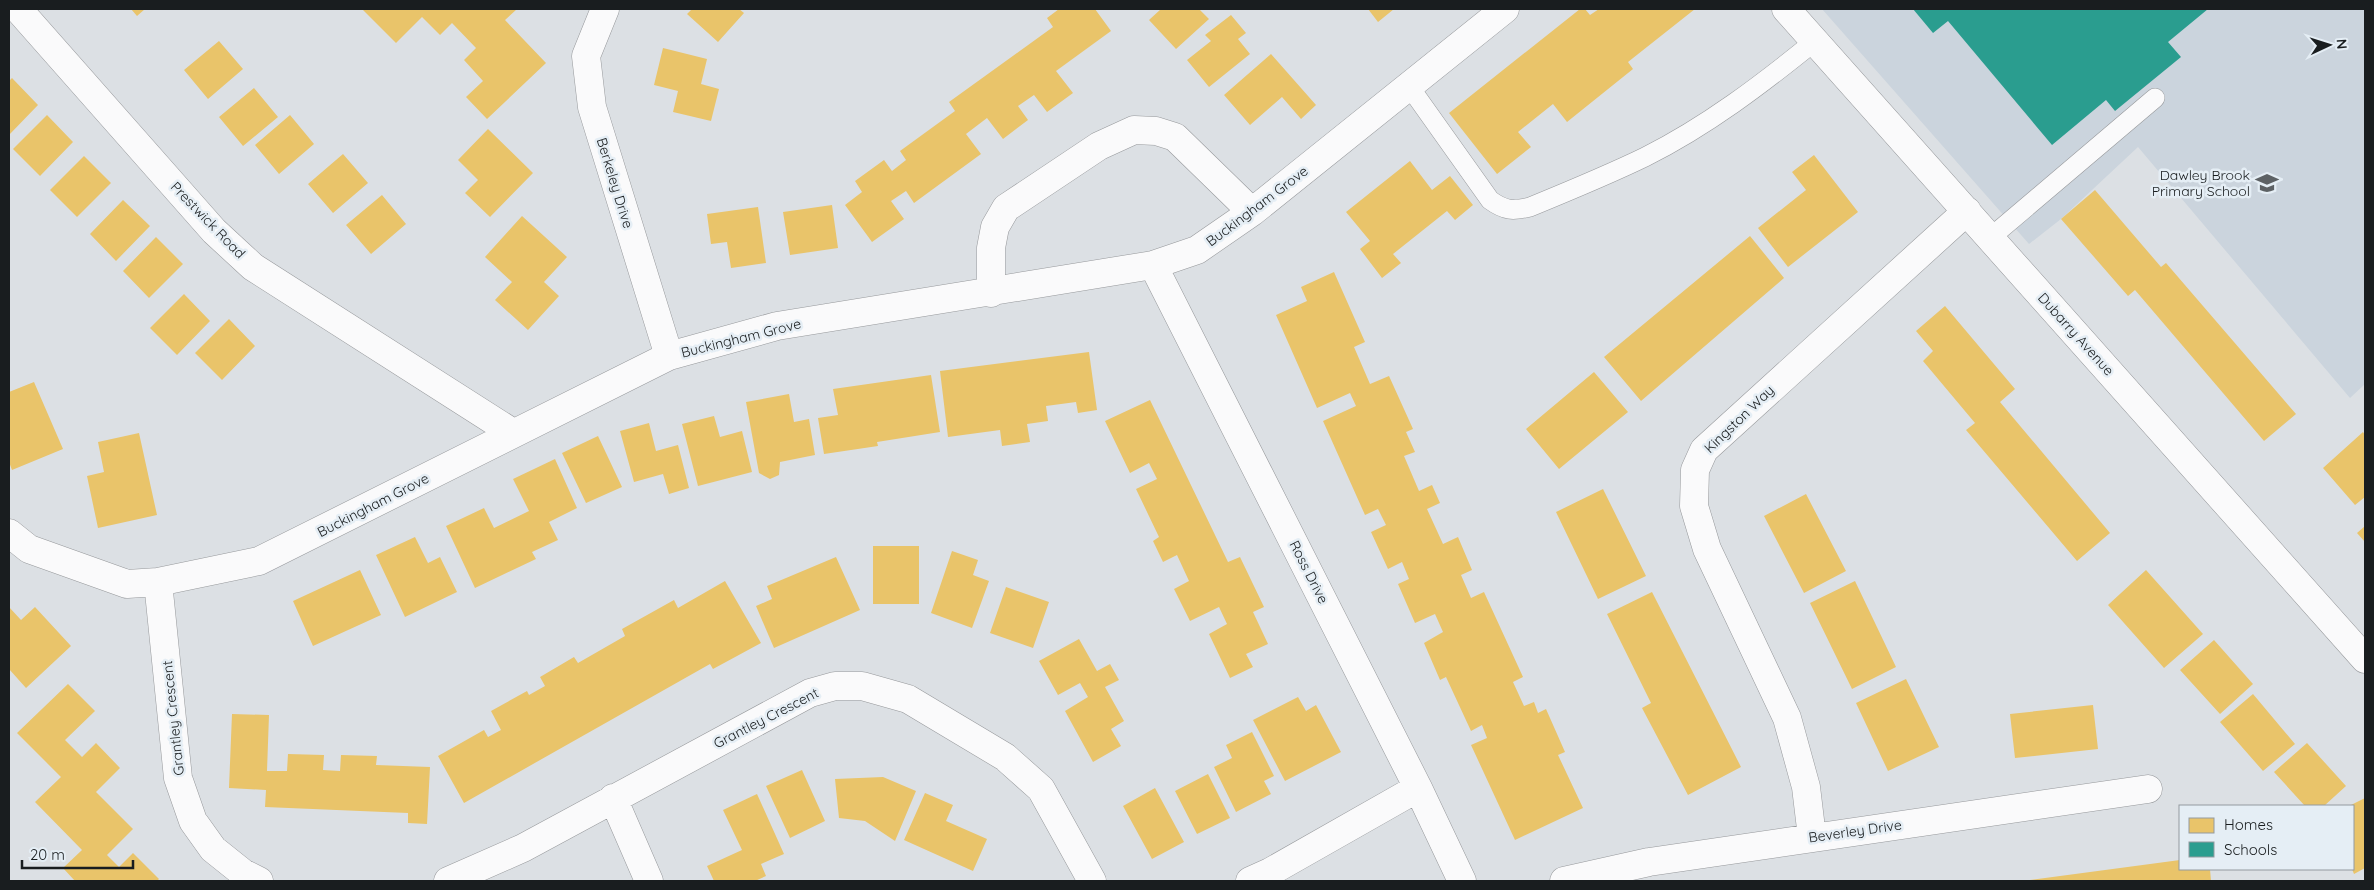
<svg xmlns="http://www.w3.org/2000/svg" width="2374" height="890" font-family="Quicksand,sans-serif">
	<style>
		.built { fill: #cbd4dd }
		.homes { fill: #e9c46a }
		.schools { fill: #2a9d8f }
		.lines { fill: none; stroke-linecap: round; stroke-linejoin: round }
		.lane-casing { stroke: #96989b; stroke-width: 20 }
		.street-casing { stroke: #96989b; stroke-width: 29 }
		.lane { stroke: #fafafb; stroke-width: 19 }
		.street { stroke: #fafafb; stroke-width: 28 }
		.labels { text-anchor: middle; stroke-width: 5; stroke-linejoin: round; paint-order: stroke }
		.poi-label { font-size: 14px; fill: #191d1f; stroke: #e5eef5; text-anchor: end }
		.street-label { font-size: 14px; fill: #191d1f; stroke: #e5eef5 }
	</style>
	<rect width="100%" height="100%" fill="#dce0e4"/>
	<!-- built -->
	<path class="built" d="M 1822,9 L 2365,9 L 2365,384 L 2350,398 L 2138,147 L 2061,219 L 2029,244 Z"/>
	<!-- homes -->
	<path class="homes" d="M 131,9 L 145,9 L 137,16 Z
		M 362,9 L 517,9 L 505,20 L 546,63 L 487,119 L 466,97 L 483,81 L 464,60 L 476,48 L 452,23 L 440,35 L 422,17 L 396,43 Z
		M 692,9 L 739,9 L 744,13 L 718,42 L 687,14 Z
		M 1059,9 L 1095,9 L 1111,31 L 1056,71 L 1073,93 L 1047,112 L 1034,95 L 1018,106 L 1028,120 L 1003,139 L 987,118 L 966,134 L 981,154 L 914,203 L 906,191 L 891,201 L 904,219 L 872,242 L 845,205 L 862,192 L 855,181 L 884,160 L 892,171 L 906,160 L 900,151 L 955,111 L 949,102 L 1053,27 L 1047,18 Z
		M 1161,9 L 1199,9 L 1209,19 L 1176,49 L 1149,20 Z
		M 1368,9 L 1394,9 L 1378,22 Z
		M 1580,9 L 1585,9 L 1590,15 L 1599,9 L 1695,9 L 1628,62 L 1633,69 L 1567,122 L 1553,104 L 1518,132 L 1531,147 L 1497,174 L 1449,113 Z
		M 1231,15 L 1246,33 L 1238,39 L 1250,54 L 1209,87 L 1187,60 L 1211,41 L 1205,35 Z
		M 219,41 L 243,69 L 208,99 L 184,70 Z
		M 663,48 L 707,59 L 701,84 L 719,89 L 711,121 L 673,112 L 678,91 L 654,85 Z
		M 1271,54 L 1316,105 L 1301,119 L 1282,97 L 1250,125 L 1224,95 Z
		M 12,78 L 38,105 L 9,135 L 9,81 Z
		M 254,88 L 278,117 L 243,146 L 219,117 Z
		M 47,115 L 73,142 L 40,176 L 13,149 Z
		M 290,115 L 314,144 L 279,174 L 255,145 Z
		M 488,129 L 533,173 L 490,217 L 465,193 L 478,180 L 458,160 Z
		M 343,154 L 368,183 L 333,213 L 308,184 Z
		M 1814,155 L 1858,212 L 1788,267 L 1758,228 L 1806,190 L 1792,172 Z
		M 84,156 L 111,183 L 77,217 L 50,190 Z
		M 1410,161 L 1432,190 L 1450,176 L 1473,205 L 1455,220 L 1447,211 L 1393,254 L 1401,263 L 1382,278 L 1360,249 L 1370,241 L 1346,212 Z
		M 2095,190 L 2161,267 L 2166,263 L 2296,414 L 2264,441 L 2135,290 L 2128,296 L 2061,219 Z
		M 382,195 L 406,224 L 371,254 L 346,225 Z
		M 123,200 L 150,226 L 116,261 L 90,234 Z
		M 832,205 L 838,248 L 790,255 L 783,212 Z
		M 758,207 L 766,263 L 731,268 L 727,242 L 711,244 L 707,214 Z
		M 522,216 L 567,257 L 544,282 L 559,296 L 528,330 L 495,300 L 512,282 L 485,257 Z
		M 1750,236 L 1784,278 L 1641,401 L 1604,357 Z
		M 156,237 L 183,264 L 149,298 L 123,271 Z
		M 1334,272 L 1365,342 L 1354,347 L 1370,384 L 1389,376 L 1413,429 L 1406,432 L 1415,452 L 1404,456 L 1419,491 L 1432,485 L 1440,503 L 1427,509 L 1443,544 L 1458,537 L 1472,570 L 1461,575 L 1471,598 L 1484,592 L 1523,677 L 1513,682 L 1524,706 L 1534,702 L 1538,713 L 1546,709 L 1565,752 L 1558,755 L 1583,808 L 1515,840 L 1471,745 L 1487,738 L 1482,725 L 1471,731 L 1446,677 L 1440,680 L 1424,643 L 1443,632 L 1435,614 L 1415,623 L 1398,584 L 1409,579 L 1402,562 L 1388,569 L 1371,532 L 1386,525 L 1378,509 L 1365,515 L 1323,421 L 1356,406 L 1350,393 L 1317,408 L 1276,315 L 1307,301 L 1301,287 Z
		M 184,294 L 210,321 L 177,355 L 150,328 Z
		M 1945,306 L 2015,389 L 2000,402 L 2110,533 L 2077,561 L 1966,430 L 1975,423 L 1923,361 L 1933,351 L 1916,331 Z
		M 229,319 L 255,346 L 222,380 L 195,353 Z
		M 1089,352 L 1097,410 L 1078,413 L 1076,402 L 1046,406 L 1048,421 L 1027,424 L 1030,442 L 1002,446 L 1000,430 L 948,437 L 940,371 Z
		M 1594,372 L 1628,412 L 1559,469 L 1526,429 Z
		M 931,375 L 940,432 L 877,442 L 878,446 L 824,454 L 818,418 L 838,415 L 833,389 Z
		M 34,382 L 63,449 L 12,470 L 9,462 L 9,392 Z
		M 789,394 L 794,422 L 809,419 L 815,455 L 780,462 L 779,475 L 770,479 L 759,473 L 746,402 Z
		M 1150,400 L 1228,562 L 1240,557 L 1264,607 L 1253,612 L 1268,644 L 1246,654 L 1253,667 L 1230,678 L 1209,634 L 1227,624 L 1219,607 L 1190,621 L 1174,589 L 1189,581 L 1177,555 L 1163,562 L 1153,541 L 1159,537 L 1136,489 L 1157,479 L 1149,463 L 1130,473 L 1105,421 Z
		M 714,416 L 720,437 L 742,431 L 752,472 L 698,486 L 682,424 Z
		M 649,423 L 656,451 L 678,445 L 689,488 L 669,494 L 663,474 L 634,482 L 620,431 Z
		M 2363,432 L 2365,435 L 2365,497 L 2355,505 L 2323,468 Z
		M 139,433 L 157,515 L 98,528 L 87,476 L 104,472 L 98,442 Z
		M 598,436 L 622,487 L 586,503 L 562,453 Z
		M 555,459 L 577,508 L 549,522 L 558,540 L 532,552 L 536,559 L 475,588 L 446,526 L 484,508 L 494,528 L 529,511 L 513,479 Z
		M 1603,489 L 1646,576 L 1598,599 L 1556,512 Z
		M 1806,494 L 1846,571 L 1804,593 L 1764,516 Z
		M 2365,526 L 2365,542 L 2357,533 Z
		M 415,537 L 428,563 L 440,557 L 457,592 L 405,617 L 376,555 Z
		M 873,546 L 919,546 L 919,604 L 873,604 Z
		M 952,551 L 978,560 L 973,575 L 989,581 L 972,628 L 931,613 Z
		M 836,557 L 860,610 L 774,648 L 756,606 L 772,599 L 767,586 Z
		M 360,570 L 381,615 L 313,646 L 293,601 Z
		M 2146,570 L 2203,634 L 2164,668 L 2108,605 Z
		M 725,581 L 761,643 L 713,669 L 710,664 L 464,803 L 438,756 L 484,730 L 488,737 L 501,730 L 491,711 L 527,691 L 529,695 L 545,686 L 540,677 L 574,657 L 578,663 L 625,636 L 622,629 L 674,600 L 678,608 Z
		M 1855,581 L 1896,667 L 1852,689 L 1810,603 Z
		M 1006,587 L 1049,602 L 1033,648 L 990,633 Z
		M 1652,592 L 1741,767 L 1688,795 L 1642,708 L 1651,703 L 1607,614 Z
		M 9,607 L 21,620 L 35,607 L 71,646 L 26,688 L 9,669 Z
		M 1079,639 L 1097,671 L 1110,664 L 1119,680 L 1105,687 L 1124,721 L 1111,729 L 1121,746 L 1093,762 L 1065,711 L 1088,697 L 1080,683 L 1058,695 L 1039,661 Z
		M 2214,640 L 2253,684 L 2220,714 L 2180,670 Z
		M 1906,679 L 1939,747 L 1888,771 L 1856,703 Z
		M 68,684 L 95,711 L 65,740 L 82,757 L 96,743 L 120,768 L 96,792 L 133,829 L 107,855 L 119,867 L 133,853 L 159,879 L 157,881 L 75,881 L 63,868 L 82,850 L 35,802 L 61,777 L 17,733 Z
		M 2253,694 L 2295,744 L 2263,771 L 2220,722 Z
		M 1298,697 L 1306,711 L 1316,705 L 1341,752 L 1285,781 L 1253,720 Z
		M 2093,705 L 2098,749 L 2015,758 L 2010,714 Z
		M 232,714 L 269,715 L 267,771 L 287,771 L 288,754 L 324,755 L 323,770 L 340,771 L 341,755 L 377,756 L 376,765 L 430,767 L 427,824 L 408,823 L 408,813 L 265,807 L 266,790 L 229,788 Z
		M 1252,732 L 1274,776 L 1264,781 L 1271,794 L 1236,812 L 1214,767 L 1232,758 L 1226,745 Z
		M 2307,743 L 2346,786 L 2324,806 L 2305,806 L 2274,772 Z
		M 802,770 L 825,821 L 790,838 L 766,786 Z
		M 1208,774 L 1230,818 L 1197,834 L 1175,791 Z
		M 883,777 L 916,791 L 895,841 L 865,821 L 839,818 L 835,779 Z
		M 1155,788 L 1184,842 L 1152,859 L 1123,806 Z
		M 925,793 L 953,805 L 946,821 L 987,839 L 973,871 L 904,840 Z
		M 757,794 L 784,854 L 761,864 L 766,876 L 755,881 L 714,881 L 707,866 L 742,850 L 723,810 Z
		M 2365,798 L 2365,868 L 2354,874 L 2352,869 L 2353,806 L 2349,806 Z
		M 2180,860 L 2180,869 L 2210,869 L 2211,881 L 2022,881 Z"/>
	<!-- schools -->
	<path class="schools" d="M 1913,9 L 2208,9 L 2168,42 L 2181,57 L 2115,111 L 2106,100 L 2052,145 L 1948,21 L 1933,33 Z"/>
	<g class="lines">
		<defs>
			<path id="lane" d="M 1409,86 L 1490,200 C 1505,211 1513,211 1530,207 C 1569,191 1608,175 1645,157 C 1707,126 1762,84 1815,41
				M 1990,238 L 2155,98"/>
			<path id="street" d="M 18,9 L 214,231 L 253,267 L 513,433
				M 605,9 L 586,56 L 592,107 L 669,356
				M 1786,9 L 2365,659
				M 1153,265 L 1418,788 L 1462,881
				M 991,293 L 991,248 L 995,227 L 1006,208 L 1099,146 L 1134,130 L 1156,131 L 1175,137 L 1252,212
				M 9,533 L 29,549 L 127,584 L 158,582 L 259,561 L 669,356 L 777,326 L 1153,265 L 1197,250 L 1252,212 L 1505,9
				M 158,582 L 178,778 L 193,821 L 213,849 L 243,873 L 259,881
				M 613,798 L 649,881
				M 1812,837 L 1806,787 L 1787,718 L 1707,549 L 1694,506 L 1695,470 L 1704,450 L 1967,211
				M 448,881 L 523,848 L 810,693 L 835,686 L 862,686 L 908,699 L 1005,757 L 1041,789 L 1092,881
				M 1250,881 L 1270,872 L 1418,788
				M 1564,881 L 1649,862 L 2148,789"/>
		</defs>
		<!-- lane casing -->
		<use href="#lane" class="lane-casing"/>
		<!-- street casing -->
		<use href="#street" class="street-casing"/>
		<!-- lane -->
		<use href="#lane" class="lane"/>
		<!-- street -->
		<use href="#street" class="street"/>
	</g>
	<!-- icons -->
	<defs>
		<symbol id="school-bare" viewBox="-9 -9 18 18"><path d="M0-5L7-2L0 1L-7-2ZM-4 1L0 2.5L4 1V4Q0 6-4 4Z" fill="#5d6164" stroke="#e5eef5" stroke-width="2.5" paint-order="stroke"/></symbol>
	</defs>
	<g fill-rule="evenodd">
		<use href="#school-bare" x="2251" y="167" width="32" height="32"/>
	</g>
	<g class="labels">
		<!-- poi labels -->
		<g class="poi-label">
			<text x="2250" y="180">Dawley Brook<tspan x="2250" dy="16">Primary School</tspan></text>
		</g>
		<!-- street labels -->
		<g class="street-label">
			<text transform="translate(615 183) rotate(73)" y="5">Berkeley Drive</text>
			<text transform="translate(1257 206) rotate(-37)" y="5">Buckingham Grove</text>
			<text transform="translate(208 220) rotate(46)" y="5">Prestwick Road</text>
			<text transform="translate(2076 334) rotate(48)" y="5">Dubarry Avenue</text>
			<text transform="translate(741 338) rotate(-14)" y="5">Buckingham Grove</text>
			<text transform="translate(1739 419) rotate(-44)" y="5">Kingston Way</text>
			<text transform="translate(373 505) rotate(-27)" y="5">Buckingham Grove</text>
			<text transform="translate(1309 572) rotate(63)" y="5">Ross Drive</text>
			<text transform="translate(173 718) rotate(-96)" y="5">Grantley Crescent</text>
			<text transform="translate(766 718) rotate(-27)" y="5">Grantley Crescent</text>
			<text transform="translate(1855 831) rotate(-8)" y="5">Beverley Drive</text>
		</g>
	</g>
	<!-- border -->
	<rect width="2374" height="890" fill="none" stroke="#191d1f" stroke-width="20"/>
	<!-- legend -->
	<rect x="2179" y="805" width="175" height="65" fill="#e5eef5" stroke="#939a9f"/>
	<rect x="2189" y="818" width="25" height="15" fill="#e9c46a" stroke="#939a9f"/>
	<text x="2224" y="830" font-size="15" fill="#191d1f">Homes</text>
	<rect x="2189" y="842" width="25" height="15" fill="#2a9d8f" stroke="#939a9f"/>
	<text x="2224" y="855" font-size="15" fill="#191d1f">Schools</text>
	<!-- north arrow -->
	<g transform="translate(2329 45) rotate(86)" stroke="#e5eef5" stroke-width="4" paint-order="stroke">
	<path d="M0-4L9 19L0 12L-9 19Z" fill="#191d1f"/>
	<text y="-8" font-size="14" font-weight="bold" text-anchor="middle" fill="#191d1f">N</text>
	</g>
	<!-- scale -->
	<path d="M22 860v8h111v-8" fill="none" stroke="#191d1f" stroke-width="2.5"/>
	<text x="30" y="860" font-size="15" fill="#191d1f" stroke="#e5eef5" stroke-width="4" paint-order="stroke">20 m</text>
</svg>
